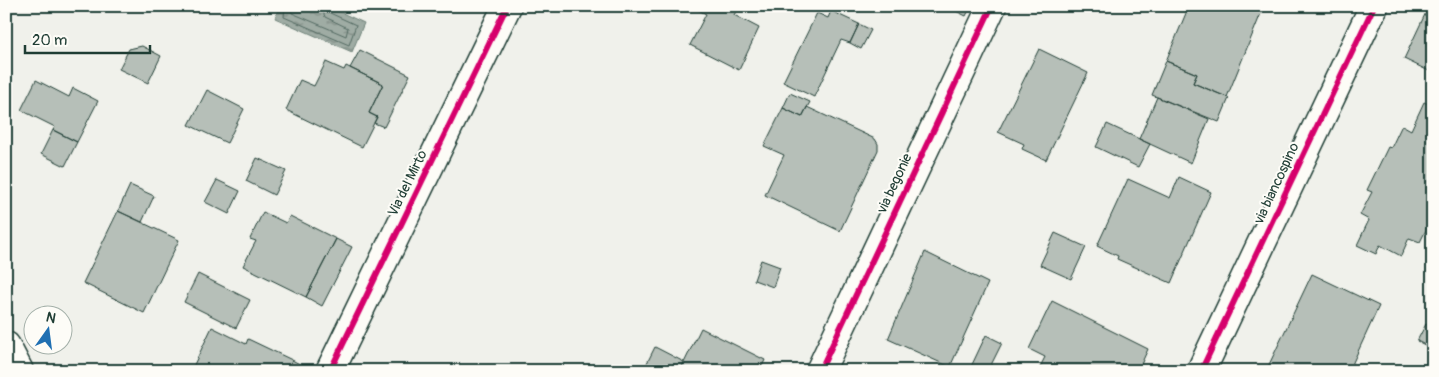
<svg xmlns="http://www.w3.org/2000/svg" width="1439" height="377" font-family="Pangolin,sans-serif">
	<style>
		.water { fill: url(#water-ripples); stroke: #6c8077 }
		.lines { fill: none; stroke-linecap: round; stroke-linejoin: round }
		.shore { stroke: #526961; stroke-width: 1 }
		.building { fill: #b6bfb8; stroke: #1f3d34 }
		.minor-casing { stroke: #1f3d34; stroke-width: 31 }
		.minor { stroke: #fdfcf7; stroke-width: 28 }
		.cycleway-casing { stroke: #fdfcf7; stroke-width: 9 }
		.cycleway { stroke: #d6006c; stroke-width: 6 }
		.labels { text-anchor: middle; stroke-width: 4; stroke-linejoin: round; paint-order: stroke }
		.street-label { font-size: 14px; fill: #1f3d34; stroke: #fdfcf7 }
	</style>
	<defs>
		<pattern id="water-ripples" width="26" height="14" patternUnits="userSpaceOnUse" patternTransform="scale(1.25)"><rect width="26" height="14" fill="#9faca4"/><path d="M2 4q2-2 4 0t4 0M15 11q2-2 4 0t4 0" fill="none" stroke="#818d86"/></pattern>
	</defs>
	<rect width="100%" height="100%" fill="#f0f1eb"/>
	<filter id="ink" filterUnits="userSpaceOnUse"><feTurbulence type="fractalNoise" baseFrequency=".02" numOctaves="2"/><feDisplacementMap in="SourceGraphic" scale="10" xChannelSelector="R" yChannelSelector="G"/><feConvolveMatrix kernelMatrix="1 2 1 2 8 2 1 2 1" color-interpolation-filters="sRGB"/></filter>
	<g filter="url(#ink)">
		<!-- water -->
		<path class="water" d="M 281,6 L 327,6 L 364,23 L 352,52 L 275,18 Z"/>
		<g class="lines">
			<!-- shore -->
			<path class="shore" d="M 285,6 L 284,17 L 349,45 L 356,25 L 330,13 L 327,6
				M 291,6 L 292,13 L 346,36 L 348,28 L 325,17 L 321,6"/>
		</g>
		<!-- building -->
		<path class="building" d="M 691,6 L 739,6 L 734,15 L 759,28 L 739,70 L 690,45 L 706,14 Z
			M 954,6 L 971,6 L 966,16 L 952,9 Z
			M 1189,6 L 1264,6 L 1227,97 L 1193,83 L 1197,74 L 1166,61 Z
			M 1428,8 L 1433,10 L 1433,73 L 1404,59 Z
			M 831,11 L 859,24 L 850,43 L 841,40 L 814,97 L 783,82 L 817,13 L 828,18 Z
			M 859,24 L 871,30 L 861,49 L 850,43 Z
			M 142,46 L 161,56 L 148,83 L 119,69 L 129,49 Z
			M 1039,49 L 1088,73 L 1046,160 L 1022,149 L 1024,144 L 998,132 Z
			M 360,50 L 410,75 L 384,127 L 374,123 L 377,117 L 369,113 L 383,84 L 350,68 Z
			M 1166,61 L 1197,74 L 1193,83 L 1229,98 L 1219,122 L 1152,95 Z
			M 326,62 L 344,70 L 346,66 L 383,84 L 369,113 L 377,117 L 362,147 L 286,110 L 300,80 L 314,86 Z
			M 36,80 L 69,97 L 73,88 L 98,101 L 77,142 L 53,130 L 55,127 L 21,110 Z
			M 207,90 L 244,109 L 227,143 L 189,125 Z
			M 790,93 L 810,102 L 802,117 L 783,108 Z
			M 1157,97 L 1209,119 L 1191,163 L 1139,139 Z
			M 1424,102 L 1433,106 L 1433,186 L 1430,191 L 1433,192 L 1433,216 L 1420,242 L 1409,238 L 1401,256 L 1380,245 L 1376,254 L 1357,245 L 1369,220 L 1360,215 L 1372,192 L 1367,190 L 1388,147 L 1391,148 L 1402,125 L 1411,130 Z
			M 807,107 L 875,139 L 878,144 L 878,150 L 840,231 L 765,195 L 784,155 L 764,146 L 783,108 L 802,117 Z
			M 1107,124 L 1150,144 L 1138,167 L 1096,147 Z
			M 53,130 L 77,142 L 65,166 L 41,154 Z
			M 257,158 L 286,171 L 274,195 L 246,181 Z
			M 1179,177 L 1211,192 L 1171,283 L 1117,259 L 1118,256 L 1097,246 L 1128,179 L 1170,198 Z
			M 217,180 L 240,191 L 229,214 L 205,202 Z
			M 130,185 L 154,196 L 142,222 L 118,211 Z
			M 118,211 L 179,240 L 144,313 L 83,283 Z
			M 263,212 L 286,223 L 290,216 L 336,239 L 306,297 L 243,266 L 256,241 L 250,239 Z
			M 1055,233 L 1086,247 L 1071,279 L 1040,265 Z
			M 336,239 L 352,247 L 322,306 L 306,297 Z
			M 925,252 L 988,283 L 950,367 L 888,339 Z
			M 761,260 L 780,267 L 773,287 L 754,280 Z
			M 198,274 L 250,300 L 236,328 L 184,302 Z
			M 1312,274 L 1379,306 L 1349,371 L 1266,371 Z
			M 1052,301 L 1148,349 L 1138,371 L 1038,371 L 1045,357 L 1029,349 Z
			M 1426,324 L 1433,327 L 1433,349 L 1417,341 Z
			M 212,327 L 246,344 L 248,339 L 292,360 L 287,371 L 196,371 L 192,369 Z
			M 701,328 L 765,360 L 760,371 L 680,371 Z
			M 986,335 L 1002,343 L 988,371 L 969,371 Z
			M 655,347 L 684,362 L 680,371 L 643,371 Z
			M 292,360 L 307,368 L 305,371 L 287,371 Z"/>
		<g class="lines">
			<defs>
				<path id="minor" d="M 6,346 L 19,371
					M 330,371 L 507,6
					M 820,371 L 992,6
					M 1201,371 L 1374,6"/>
			</defs>
			<!-- minor casing -->
			<use href="#minor" class="minor-casing"/>
			<!-- minor -->
			<use href="#minor" class="minor"/>
			<defs>
				<path id="cycleway" d="M 330,371 L 507,6
					M 820,371 L 992,6
					M 1201,371 L 1374,6"/>
			</defs>
			<!-- cycleway casing -->
			<use href="#cycleway" class="cycleway-casing"/>
			<!-- cycleway -->
			<use href="#cycleway" class="cycleway"/>
		</g>
	</g>
	<g class="labels">
		<!-- street labels -->
		<g class="street-label">
			<text transform="translate(407 183) rotate(-64)" y="5">Via del Mirto</text>
			<text transform="translate(894 183) rotate(-65)" y="5">via begonie</text>
			<text transform="translate(1276 183) rotate(-65)" y="5">via biancospino</text>
		</g>
	</g>
	<!-- margin -->
	<rect width="1439" height="377" fill="none" stroke="#fdfcf7" stroke-width="25"/>
	<rect x="12" y="12" width="1414" height="352" fill="none" stroke="#1f3d34" stroke-width="2" filter="url(#ink)"/>
	<!-- north arrow -->
	<g transform="translate(48 330) rotate(14)"><circle r="24" fill="#fdfcf7" stroke="#a4b0a9"/>
	<path d="M0-4L9 19L0 12L-9 19Z" fill="#1f6fb2"/>
	<text y="-8" font-size="14" font-weight="bold" text-anchor="middle" fill="#1f3d34">N</text>
	</g>
	<!-- scale -->
	<path d="M25 45v8h125v-8" fill="none" stroke="#1f3d34" stroke-width="2.5"/>
	<text x="32" y="45" font-size="15" fill="#1f3d34" stroke="#fdfcf7" stroke-width="4" paint-order="stroke">20 m</text>
</svg>
